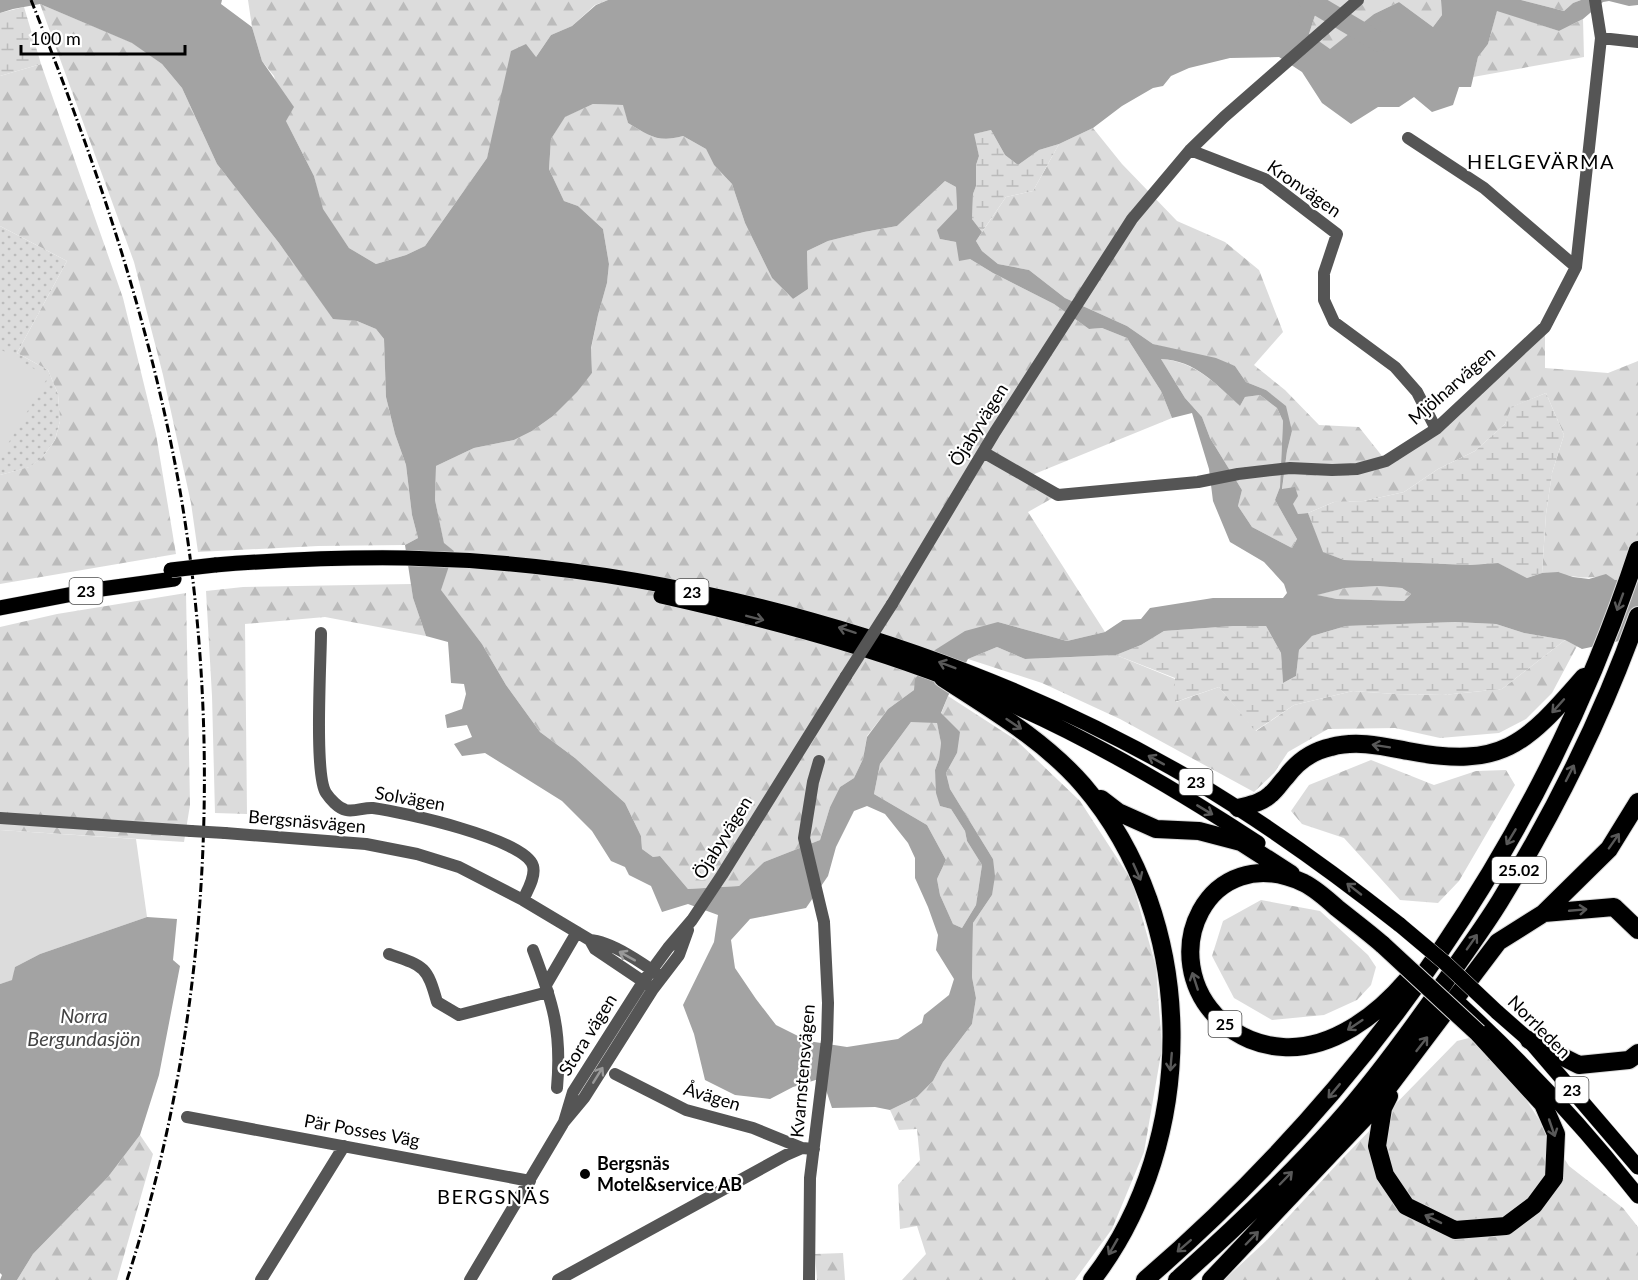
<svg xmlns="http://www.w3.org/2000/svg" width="1638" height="1280" font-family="Lato,sans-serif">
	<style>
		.grass { fill: url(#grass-dots) }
		.forest { fill: url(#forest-firs) }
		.wetland { fill: url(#wetland-marsh) }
		.park { fill: #dcdcdc }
		.water { fill: #a3a3a3; fill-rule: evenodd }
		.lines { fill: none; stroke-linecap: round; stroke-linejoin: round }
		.river { stroke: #a3a3a3; stroke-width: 20 }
		.major-casing { stroke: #dbdbdb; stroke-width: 16 }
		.highway-casing { stroke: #dbdbdb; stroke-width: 20 }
		.minor { stroke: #555; stroke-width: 12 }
		.major { stroke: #000; stroke-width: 15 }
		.highway { stroke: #000; stroke-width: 18 }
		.rail { stroke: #000; stroke-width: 3; stroke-dasharray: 9 3 1.5 3; stroke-linecap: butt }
		.major-bridge-casing { stroke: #dbdbdb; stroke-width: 16; stroke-linecap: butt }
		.highway-bridge-casing { stroke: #dbdbdb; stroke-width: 20; stroke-linecap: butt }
		.minor-bridge { stroke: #555; stroke-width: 12 }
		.major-bridge { stroke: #000; stroke-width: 15 }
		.highway-bridge { stroke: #000; stroke-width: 18 }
		.oneway { stroke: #595959 }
		.oneway2 { stroke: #999 }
		.poi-dot { fill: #000; stroke: #fff; stroke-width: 2 }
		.labels { text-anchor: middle; stroke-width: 4.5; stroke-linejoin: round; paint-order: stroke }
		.shield { fill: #fff; stroke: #4c4c4c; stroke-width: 1.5 }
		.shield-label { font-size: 16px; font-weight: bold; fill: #000 }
		.street-label { font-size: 18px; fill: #000; stroke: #fff }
		.poi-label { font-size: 18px; font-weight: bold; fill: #000; stroke: #fff; text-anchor: start }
		.neighbourhood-label { font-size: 20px; letter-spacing: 1.5px; fill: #000; stroke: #fff }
		.water-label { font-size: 20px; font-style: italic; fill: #444; stroke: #fff }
	</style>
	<defs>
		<pattern id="grass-dots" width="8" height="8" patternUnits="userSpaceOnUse" patternTransform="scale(1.5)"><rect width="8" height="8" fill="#dcdcdc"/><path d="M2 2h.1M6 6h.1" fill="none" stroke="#bbb" stroke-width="1.8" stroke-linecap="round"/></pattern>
		<pattern id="forest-firs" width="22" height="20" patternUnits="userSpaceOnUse" patternTransform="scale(1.5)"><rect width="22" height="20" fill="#dcdcdc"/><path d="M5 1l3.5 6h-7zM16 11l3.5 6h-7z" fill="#bbb"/></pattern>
		<pattern id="wetland-marsh" width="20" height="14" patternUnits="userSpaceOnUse" patternTransform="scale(1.5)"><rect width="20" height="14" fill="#dcdcdc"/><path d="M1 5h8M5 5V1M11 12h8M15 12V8" fill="none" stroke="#bbb"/></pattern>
	</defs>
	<rect width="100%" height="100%" fill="#fff"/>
	<!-- grass -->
	<path class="grass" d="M 0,226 L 67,261 L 17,353 L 48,370 L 58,394 L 60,421 L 55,440 L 42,458 L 30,467 L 0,475 Z"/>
	<!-- forest -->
	<path class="forest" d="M 248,0 L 608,0 L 595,5 L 572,26 L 551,35 L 499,111 L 487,158 L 425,246 L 406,255 L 376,264 L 349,248 L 322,209 L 314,176 L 286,121 L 274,76 L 262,61 L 252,27 Z
		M 1323,0 L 1441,0 L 1442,15 L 1433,27 L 1399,2 L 1374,14 L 1330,50 L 1309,34 L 1318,6 Z
		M 1521,0 L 1581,0 L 1573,3 L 1564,11 Z
		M 40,4 L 133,43 L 162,64 L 182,88 L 217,164 L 279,243 L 333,318 L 357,321 L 376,329 L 384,339 L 386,397 L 395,434 L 406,465 L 412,515 L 418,538 L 405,545 L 318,546 L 198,552 L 191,503 L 163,375 L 134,262 Z
		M 1497,10 L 1559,31 L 1583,19 L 1584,57 L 1473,77 L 1478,57 L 1488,44 Z
		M 41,64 L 123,298 L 156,434 L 176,554 L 0,584 L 0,475 L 29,467 L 42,458 L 55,440 L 60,421 L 58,394 L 48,370 L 17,353 L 67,261 L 0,226 L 0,76 Z
		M 593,104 L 624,105 L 628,123 C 650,136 658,143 683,136 L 706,149 L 714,165 L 732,184 L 745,223 L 772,278 L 793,299 L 808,289 L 807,251 L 828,241 L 864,232 L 897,226 L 945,181 L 956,187 L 957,209 L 940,239 L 956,242 L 970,259 L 993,273 L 1054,304 L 1089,329 L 1102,328 L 1127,338 L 1161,391 L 1172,418 L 1027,477 L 1058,495 L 1028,512 L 1105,632 L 1067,641 L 998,622 L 914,690 L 888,709 L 867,736 L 863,759 L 854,778 L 840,787 L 830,807 L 820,840 L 764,862 L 739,886 L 688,889 L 660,856 L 653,857 L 642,849 L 641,836 L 625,803 L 575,758 L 540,732 L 506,685 L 482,644 L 440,590 L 454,551 L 444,544 L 435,500 L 436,466 L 474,448 L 514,440 L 532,431 L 553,416 L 592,373 L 591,349 L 598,315 L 607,283 L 609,264 L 603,229 L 578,206 L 564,201 L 549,169 L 551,139 L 564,117 Z
		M 1093,128 L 1122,164 L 1177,221 L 1225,242 L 1259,270 L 1283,332 L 1254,365 L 1285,390 L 1319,425 L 1359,427 L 1386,461 L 1436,429 L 1545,327 L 1545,368 L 1608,373 L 1638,361 L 1638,579 L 1615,580 L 1606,575 C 1577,582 1568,572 1542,573 L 1546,514 L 1552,473 L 1564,435 L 1546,393 L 1512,407 L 1505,424 L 1475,451 L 1438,469 L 1404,492 L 1364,501 L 1334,502 L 1308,513 L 1298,514 L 1282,490 L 1287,451 L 1292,431 L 1266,390 L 1246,382 L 1235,366 L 1153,344 L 1127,326 L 1065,298 L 1029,270 L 998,264 L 982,251 L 976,241 L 1006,197 L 1033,191 L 1059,144 Z
		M 1161,359 C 1194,361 1217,384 1240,406 L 1245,397 L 1260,395 L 1277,408 L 1283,421 L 1280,487 L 1275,500 L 1297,539 L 1292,548 L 1252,527 L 1238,506 L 1242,490 L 1210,438 L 1202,417 L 1185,398 Z
		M 411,584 L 413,598 L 426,636 L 325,617 L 245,624 L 247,814 L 215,813 L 212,696 L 206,591 L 243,587 Z
		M 1378,586 L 1402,588 L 1411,594 L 1404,601 L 1337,599 L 1315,595 L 1345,588 Z
		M 186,593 L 190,805 L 184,842 L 0,830 L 0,627 L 57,614 Z
		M 1565,640 L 1577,646 L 1552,693 L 1526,719 L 1499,733 L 1440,738 L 1395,728 L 1328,729 L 1288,752 L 1274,773 L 1254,792 L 1120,719 L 1042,683 L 968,659 L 997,647 L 1025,659 L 1116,655 L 1175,679 L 1176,702 L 1219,687 L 1256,731 L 1294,705 L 1353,691 L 1395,694 L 1443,695 L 1502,689 Z
		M 948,696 L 1016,740 L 1080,801 L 1132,881 L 1156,967 L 1162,1048 L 1144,1152 L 1112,1229 L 1075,1280 L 902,1280 L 926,1254 L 917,1226 L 900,1229 L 898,1185 L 920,1160 L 917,1129 L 899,1130 L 890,1110 L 917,1097 L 933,1081 L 943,1062 L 972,1024 L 976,998 L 972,977 L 973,923 L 992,895 L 993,859 L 950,789 L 946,773 L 957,753 L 941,714 Z
		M 911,722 L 937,722 L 941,743 L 939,759 L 935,770 L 940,806 L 951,809 L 965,831 L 967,841 L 982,865 L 976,905 L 962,928 L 953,924 L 940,895 L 937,879 L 946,860 L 927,825 L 874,794 L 880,764 Z
		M 1371,760 L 1434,785 L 1476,771 L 1506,770 L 1515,785 L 1459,881 L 1438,903 L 1400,900 L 1344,838 L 1302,824 L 1291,811 L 1309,785 Z
		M 1261,900 L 1320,911 L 1368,955 L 1376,967 L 1371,985 L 1357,1000 L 1324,1015 L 1272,1020 L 1234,998 L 1212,956 L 1223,921 Z
		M 1473,1037 L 1512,1078 L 1569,1166 L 1623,1208 L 1638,1227 L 1638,1280 L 1224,1280 L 1267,1240 L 1340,1161 L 1457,1041 Z
		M 140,1135 L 153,1154 L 117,1280 L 17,1280 L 33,1254 L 108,1177 Z
		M 843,1253 L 845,1280 L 817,1280 L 815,1254 Z"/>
	<!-- wetland -->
	<path class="wetland" d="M 24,7 L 41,64 L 0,76 L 0,13 Z
		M 991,130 L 1005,155 L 1018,165 L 1039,150 L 1059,144 L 1033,191 L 1006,197 L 982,232 L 972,219 L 973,194 L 976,186 L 976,165 L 979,156 L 973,134 Z
		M 1546,393 L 1564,435 L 1552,473 L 1546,514 L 1542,573 L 1527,578 L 1497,563 L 1470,565 L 1344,560 L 1322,552 L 1308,513 L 1334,502 L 1364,501 L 1404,492 L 1438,469 L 1475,451 L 1505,424 L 1511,407 Z
		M 1455,622 L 1496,624 L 1524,633 L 1565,640 L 1502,689 L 1443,695 L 1395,694 L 1353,691 L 1294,705 L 1255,731 L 1219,687 L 1175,702 L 1175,678 L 1116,655 L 1141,645 L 1164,631 L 1233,626 L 1266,626 L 1281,653 L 1283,683 L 1296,676 L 1299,650 L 1312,636 L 1346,626 Z"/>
	<!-- park -->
	<path class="park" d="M 0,349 L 48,377 L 0,457 Z
		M 0,830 L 136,839 L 147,917 L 40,954 L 15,967 L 13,980 L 0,984 Z"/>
	<!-- water -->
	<path class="water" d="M 0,0 L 222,0 L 221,4 L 252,27 L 262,61 L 294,107 L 286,121 L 314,176 L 323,209 L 349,248 L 376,264 L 406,255 L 425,246 L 487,158 L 511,51 L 526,44 L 536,57 L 551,35 L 572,26 L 596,5 L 608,0 L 1323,0 L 1318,6 L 1309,34 L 1330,49 L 1374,14 L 1399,2 L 1433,27 L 1442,15 L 1441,0 L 1521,0 L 1564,11 L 1573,3 L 1581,0 L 1638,0 L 1638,5 L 1629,6 L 1609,1 L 1603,2 L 1583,19 L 1559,31 L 1497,11 L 1488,44 L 1478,57 L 1471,87 L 1459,87 L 1453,105 L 1432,112 L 1414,97 L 1399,107 L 1378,107 L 1351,124 L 1322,103 L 1302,72 L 1279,57 L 1230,58 L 1189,68 L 1171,76 L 1163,86 L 1153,88 L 1122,106 L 1093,128 L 1059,144 L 1039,150 L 1018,165 L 1005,155 L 991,130 L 974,134 L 979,156 L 976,165 L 976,186 L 973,194 L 972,219 L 982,232 L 976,241 L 982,251 L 998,264 L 1029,270 L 1065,298 L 1127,326 L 1153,344 L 1216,358 L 1235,366 L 1246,382 L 1266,390 L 1286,406 L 1292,431 L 1287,451 L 1282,489 L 1295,487 L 1298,496 L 1293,504 L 1298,514 L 1308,513 L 1323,552 L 1344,560 L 1470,565 L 1498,563 L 1527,578 L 1542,573 L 1558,572 L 1573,577 L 1589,579 L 1606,574 L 1615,580 L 1638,579 L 1638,637 L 1582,649 L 1565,640 L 1524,633 L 1496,624 L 1455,622 L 1346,626 L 1312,636 L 1299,650 L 1296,676 L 1283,683 L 1281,653 L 1266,626 L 1233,626 L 1164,631 L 1141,645 L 1116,655 L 1025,659 L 997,647 L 968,659 L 948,696 L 941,713 L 960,732 L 957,753 L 946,773 L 950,789 L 993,859 L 995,876 L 992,895 L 973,923 L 972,977 L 976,998 L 972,1024 L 943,1062 L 933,1081 L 917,1097 L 890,1110 L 875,1107 L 832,1108 L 822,1078 L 793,1087 L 770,1099 L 735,1095 L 705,1080 L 694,1034 L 683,1005 L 714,942 L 718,915 L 688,904 L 662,912 L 651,886 L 629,875 L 625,867 L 611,861 L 592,831 L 562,801 L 485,753 L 462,756 L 454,744 L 472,737 L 467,725 L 447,728 L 445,715 L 462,709 L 466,694 L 464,684 L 451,683 L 448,642 L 426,636 L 413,598 L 405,545 L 418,538 L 412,515 L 406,465 L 395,434 L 386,397 L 384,339 L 376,329 L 357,321 L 333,319 L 279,243 L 217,164 L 182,88 L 162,64 L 132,43 L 40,4 L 13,9 L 0,13 ZM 593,104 L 623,105 L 628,123 C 650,136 658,143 683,136 L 706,149 L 714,165 L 732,184 L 745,223 L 772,278 L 793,299 L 808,289 L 807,251 L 828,241 L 864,232 L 897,226 L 945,181 L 956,187 L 957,209 L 937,230 L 940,239 L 956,242 L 959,261 L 970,259 L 993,273 L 1054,304 L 1089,329 L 1102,328 L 1127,338 L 1161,391 L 1172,418 L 1192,413 L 1209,469 L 1213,501 L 1230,542 L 1264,562 L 1284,584 L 1287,593 L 1283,598 L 1213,598 L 1150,608 L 1141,619 L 1123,620 L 1105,632 L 1067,641 L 998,622 L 965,631 L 935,650 L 915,679 L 914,690 L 888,709 L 867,737 L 863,759 L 854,778 L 840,787 L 830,807 L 820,840 L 764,862 L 739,886 L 688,889 L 660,856 L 653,857 L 642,849 L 641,836 L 625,803 L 575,758 L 540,732 L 506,685 L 482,644 L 441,590 L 454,551 L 444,543 L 435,500 L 436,466 L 474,448 L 514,440 L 532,431 L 553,416 L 577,392 L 592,373 L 591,348 L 598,315 L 607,283 L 609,264 L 603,229 L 578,206 L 564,201 L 549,169 L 551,139 L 565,117 ZM 1161,359 C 1195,360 1217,385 1240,406 L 1245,397 L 1260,395 L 1277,408 L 1283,421 L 1280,487 L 1275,500 L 1297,539 L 1292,548 L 1252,527 L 1238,506 L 1242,490 L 1210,438 L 1202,417 L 1185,398 ZM 1378,586 L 1402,588 L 1411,594 L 1404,601 L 1337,599 L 1317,595 L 1345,588 ZM 911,722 L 937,723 L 941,743 L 939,759 L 935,770 L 936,793 L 940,806 L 951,809 L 965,831 L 967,841 L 982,865 L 976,905 L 962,928 L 953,924 L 940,895 L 937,879 L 946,860 L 927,825 L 874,794 L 880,764 ZM 867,806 L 885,814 L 908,843 L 915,858 L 915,878 L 928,907 L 938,935 L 936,950 L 954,979 L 949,995 L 924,1015 L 922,1023 L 898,1039 L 847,1047 L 808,1041 L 776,1025 L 756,999 L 735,968 L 731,940 L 750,919 L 806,908 L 828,876 L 836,847 L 854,811 Z
		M 147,917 L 177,919 L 173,960 L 180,966 L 159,1075 L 140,1135 L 108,1177 L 33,1254 L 17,1280 L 0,1280 L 2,1275 L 0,1273 L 0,984 L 12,980 L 15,967 L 40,954 Z"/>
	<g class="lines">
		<!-- river -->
		<path class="river" d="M 1308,0 L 1379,42"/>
		<defs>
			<path id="major" d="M 215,565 C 279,560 342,557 406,558 C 674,564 960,644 1191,779 C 1265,823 1333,872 1400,925
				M 661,596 C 781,623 900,655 1012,705 C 1098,743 1180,792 1258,843
				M 0,608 L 94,590 L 174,579
				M 1460,1004 C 1524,1063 1584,1127 1638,1196
				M 1497,1012 L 1529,1040 L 1638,1167"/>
			<path id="highway" d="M 943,678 C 992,710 1044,740 1083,785 C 1199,920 1200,1140 1092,1280
				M 1101,799 L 1118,812 L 1156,829 L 1199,831 L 1241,842 L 1291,874
				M 1238,808 C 1249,805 1262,803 1271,794 C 1277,789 1281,782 1286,777 C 1297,762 1312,751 1331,747 C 1356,740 1382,746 1408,751 C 1502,769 1525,745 1584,677
				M 1544,913 L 1609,849 L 1638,802
				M 1383,945 C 1368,932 1352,920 1337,908 C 1327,899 1316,889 1304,883 C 1208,838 1152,957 1221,1021 C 1238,1037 1261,1046 1283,1047 C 1332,1050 1377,1015 1407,980
				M 1529,1040 L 1579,1065 L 1629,1060 L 1638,1053
				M 1389,1096 L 1383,1108 L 1377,1146 L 1385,1175 L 1406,1206 L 1455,1230 L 1506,1226 L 1534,1205 L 1554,1178 L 1556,1134 L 1543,1104 L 1478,1033
				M 1145,1280 C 1373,1083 1544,837 1638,550
				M 1177,1280 C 1233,1230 1286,1180 1336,1124 C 1377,1078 1413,1028 1449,976 C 1466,951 1484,927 1500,901 C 1555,811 1603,715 1638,616
				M 1211,1280 L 1368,1114 L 1498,942 L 1544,913 L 1614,907 L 1638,930"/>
		</defs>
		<!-- major casing -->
		<use href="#major" class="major-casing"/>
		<!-- highway casing -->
		<use href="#highway" class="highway-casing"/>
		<!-- minor -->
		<path class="minor" d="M 1601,38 L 1638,42
			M 1408,138 L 1484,188 L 1576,267
			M 1190,150 L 1265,179 L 1337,234 L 1324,273 L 1324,300 L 1334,322 L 1395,367 L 1417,392 L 1436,429
			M 983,452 L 1058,495 L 1198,482 L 1238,474 L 1290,468 L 1332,470 L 1357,469 L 1386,461 L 1436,429 L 1545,327 L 1576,267 L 1601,38 L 1595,0
			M 892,604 L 995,432 L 1132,219 L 1190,150 L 1224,117 L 1358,0
			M 321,633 C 321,660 314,775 326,793 C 330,799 338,808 346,810 C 355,812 365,807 373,808 C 402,812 526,839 533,866 C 536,877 527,891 523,900
			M 0,818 L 191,831
			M 225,833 L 366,844 L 417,854 L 459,867 L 523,900 L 590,940 C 611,941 645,965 662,977
			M 590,940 L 595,949 L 650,986
			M 533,950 C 553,1003 562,1031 557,1088
			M 389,954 C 424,966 427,966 437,1002 L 459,1015 L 548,992
			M 546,985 L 577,932
			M 615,1074 L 686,1110 L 753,1128 L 802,1148
			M 187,1117 L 530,1181
			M 564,1122 L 573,1092 L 643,982 L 668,948 L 692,920 L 722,875 L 846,676
			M 261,1280 L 344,1146
			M 470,1280 L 564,1122 L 584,1098 L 653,989 L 679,955 L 688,930
			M 558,1280 L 786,1155 L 802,1148 L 814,1149
			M 809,1280 L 810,1178 L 827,1040 L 828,1003 L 824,922 L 804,838 L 813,782 L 819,761"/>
		<!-- major -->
		<use href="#major" class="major"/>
		<!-- highway -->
		<use href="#highway" class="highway"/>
		<!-- rail -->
		<path class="rail" d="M 31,0 C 94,157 149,318 179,485 C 225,747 209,1026 127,1280"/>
		<defs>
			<path id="major-bridge" d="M 171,570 L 215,565
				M 1400,925 L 1444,962 L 1497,1012"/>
			<path id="highway-bridge" d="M 1383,945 L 1478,1033"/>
		</defs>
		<!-- major-bridge casing -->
		<use href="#major-bridge" class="major-bridge-casing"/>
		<!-- highway-bridge casing -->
		<use href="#highway-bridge" class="highway-bridge-casing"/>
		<!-- minor-bridge -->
		<path class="minor-bridge" d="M 846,676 L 892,604
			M 191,831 L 225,833"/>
		<!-- major-bridge -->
		<use href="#major-bridge" class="major-bridge"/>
		<!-- highway-bridge -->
		<use href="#highway-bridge" class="highway-bridge"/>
	</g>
	<!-- one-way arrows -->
	<defs><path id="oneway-shaft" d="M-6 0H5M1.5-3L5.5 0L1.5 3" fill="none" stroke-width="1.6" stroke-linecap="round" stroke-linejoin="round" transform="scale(1.5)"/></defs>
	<g class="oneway">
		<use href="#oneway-shaft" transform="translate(1620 602) rotate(110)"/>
		<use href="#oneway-shaft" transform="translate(755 618) rotate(14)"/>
		<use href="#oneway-shaft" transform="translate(847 630) rotate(-162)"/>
		<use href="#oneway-shaft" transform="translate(947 665) rotate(-159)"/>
		<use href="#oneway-shaft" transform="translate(1558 706) rotate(132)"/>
		<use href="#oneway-shaft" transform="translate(1014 724) rotate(34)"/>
		<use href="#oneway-shaft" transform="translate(1381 746) rotate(-171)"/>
		<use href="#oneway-shaft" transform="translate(1156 760) rotate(-151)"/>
		<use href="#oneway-shaft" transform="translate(1570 773) rotate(-63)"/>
		<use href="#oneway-shaft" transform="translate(1205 810) rotate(31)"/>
		<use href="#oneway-shaft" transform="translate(1511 837) rotate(121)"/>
		<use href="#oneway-shaft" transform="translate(1614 841) rotate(-55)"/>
		<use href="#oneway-shaft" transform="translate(1137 872) rotate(66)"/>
		<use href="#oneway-shaft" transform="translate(1354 889) rotate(-142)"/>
		<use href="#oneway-shaft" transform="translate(1578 910) rotate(-5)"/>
		<use href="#oneway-shaft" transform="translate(1472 942) rotate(-55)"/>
		<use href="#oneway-shaft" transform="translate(1195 981) rotate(-108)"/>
		<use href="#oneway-shaft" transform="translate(1355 1025) rotate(146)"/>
		<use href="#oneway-shaft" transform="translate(1422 1044) rotate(-52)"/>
		<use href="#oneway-shaft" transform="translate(1171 1062) rotate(95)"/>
		<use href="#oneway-shaft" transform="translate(1334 1091) rotate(130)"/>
		<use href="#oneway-shaft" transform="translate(1552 1128) rotate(71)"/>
		<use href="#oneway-shaft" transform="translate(1286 1178) rotate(-46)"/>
		<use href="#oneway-shaft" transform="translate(1433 1219) rotate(-154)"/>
		<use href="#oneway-shaft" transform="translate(1252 1238) rotate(-46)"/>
		<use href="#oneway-shaft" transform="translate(1184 1246) rotate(139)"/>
		<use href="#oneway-shaft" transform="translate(1113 1247) rotate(120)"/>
	</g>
	<g class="oneway2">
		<use href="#oneway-shaft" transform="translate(627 956) rotate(-151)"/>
		<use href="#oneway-shaft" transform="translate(598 1075) rotate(-58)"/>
	</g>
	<!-- markers -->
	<circle class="poi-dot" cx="585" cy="1174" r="6"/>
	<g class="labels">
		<!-- shield labels -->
		<g class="shield">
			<rect x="69.5" y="578" width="33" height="26" rx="4.5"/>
			<rect x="675.5" y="579" width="33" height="26" rx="4.5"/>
			<rect x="1179.5" y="769" width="33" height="26" rx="4.5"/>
			<rect x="1492" y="857" width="54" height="26" rx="4.5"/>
			<rect x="1208.5" y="1011" width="33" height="26" rx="4.5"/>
			<rect x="1555.5" y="1077" width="33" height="26" rx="4.5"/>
		</g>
		<g class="shield-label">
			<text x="86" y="597">23</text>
			<text x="692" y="598">23</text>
			<text x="1196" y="788">23</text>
			<text x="1519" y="876">25.02</text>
			<text x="1225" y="1030">25</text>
			<text x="1572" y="1096">23</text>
		</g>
		<!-- street labels -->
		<g class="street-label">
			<text transform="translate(1304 189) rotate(35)" y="6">Kronvägen</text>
			<text transform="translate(1452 386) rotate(-41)" y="6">Mjölnarvägen</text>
			<text transform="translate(979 425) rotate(-58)" y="6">Öjabyvägen</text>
			<text transform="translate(410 799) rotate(10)" y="6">Solvägen</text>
			<text transform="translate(307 822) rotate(5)" y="6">Bergsnäsvägen</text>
			<text transform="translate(723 838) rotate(-58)" y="6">Öjabyvägen</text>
			<text transform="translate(1539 1027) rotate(45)" y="6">Norrleden</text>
			<text transform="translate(588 1035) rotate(-58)" y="6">Stora vägen</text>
			<text transform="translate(803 1071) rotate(-85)" y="6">Kvarnstensvägen</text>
			<text transform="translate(712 1097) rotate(17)" y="6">Åvägen</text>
			<text transform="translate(362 1131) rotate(10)" y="6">Pär Posses Väg</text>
		</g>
		<!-- poi labels -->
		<g class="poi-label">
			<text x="597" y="1170">Bergsnäs<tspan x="597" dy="21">Motel&amp;service AB</tspan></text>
		</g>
		<!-- neighbourhood labels -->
		<g class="neighbourhood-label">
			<text x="1541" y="169">HELGEVÄRMA</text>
			<text x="494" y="1204">BERGSNÄS</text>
		</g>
		<!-- water labels -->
		<g class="water-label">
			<text x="84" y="1023">Norra<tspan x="84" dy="23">Bergundasjön</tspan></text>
		</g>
	</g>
	<!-- scale -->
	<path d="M21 45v9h164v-9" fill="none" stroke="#000000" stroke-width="3"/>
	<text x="30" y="45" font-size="18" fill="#000000" stroke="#ffffff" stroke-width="4.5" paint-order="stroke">100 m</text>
</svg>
